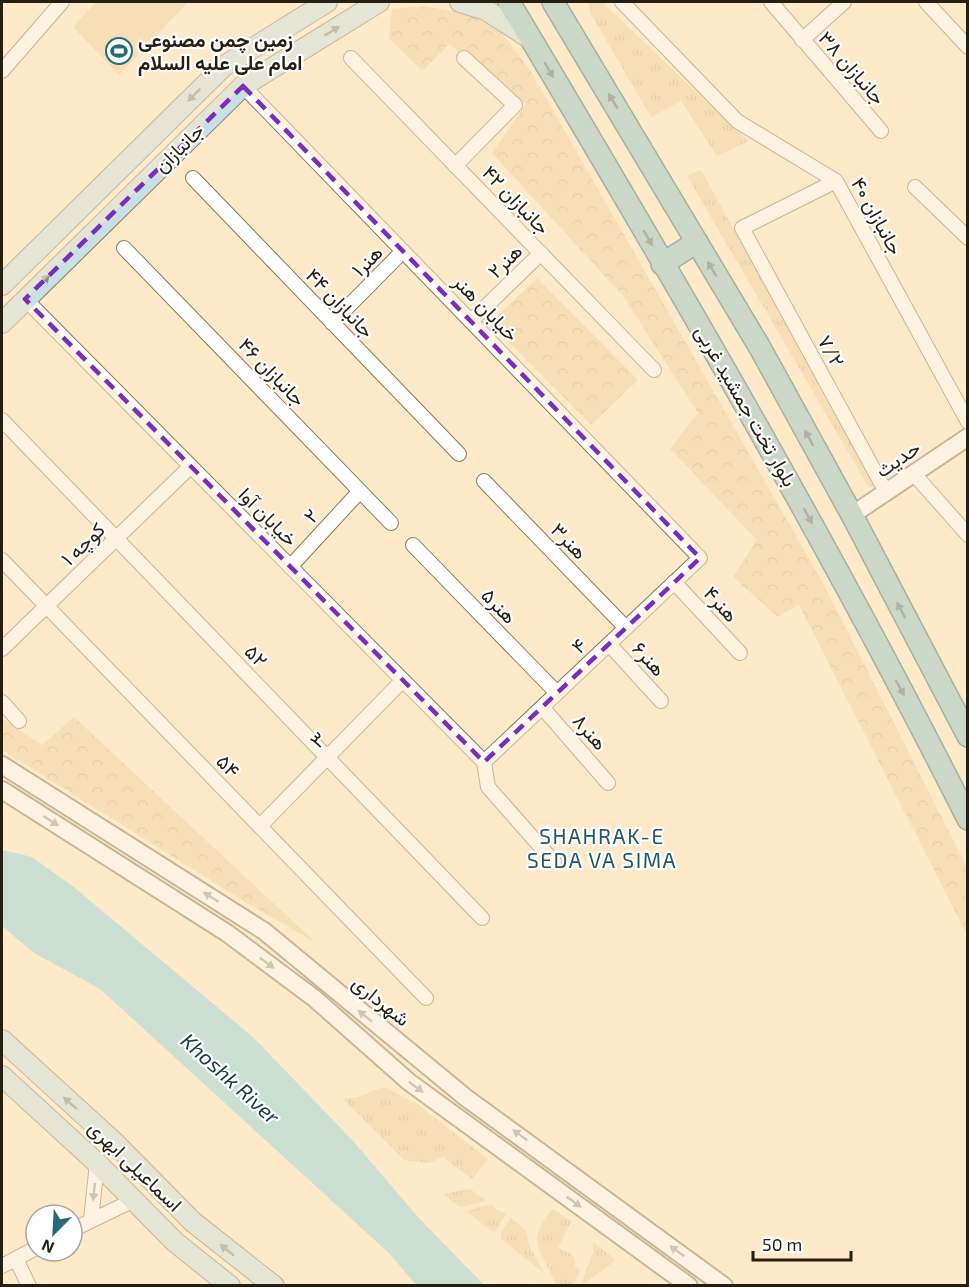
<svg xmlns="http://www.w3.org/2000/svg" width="969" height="1287" font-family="'Exo 2',Vazirmatn,sans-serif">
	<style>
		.grass { fill: url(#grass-tufts) }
		.park { fill: url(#park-crowns) }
		.garden { fill: #efd0a1 }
		.water { fill: #8ed3e1 }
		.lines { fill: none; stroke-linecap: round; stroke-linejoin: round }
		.minor-casing { stroke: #8b785b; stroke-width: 16 }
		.tertiary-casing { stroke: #8b785b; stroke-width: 20 }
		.secondary-casing { stroke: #8b785b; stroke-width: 22 }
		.primary-casing { stroke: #386c72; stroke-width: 24 }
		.minor { stroke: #fff; stroke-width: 14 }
		.tertiary { stroke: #fff; stroke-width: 16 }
		.secondary { stroke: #c7e0e4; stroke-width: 20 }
		.primary { stroke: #8ec0ca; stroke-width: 21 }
		.oneway { fill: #7e8986 }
		.oneway2 { fill: #5a6f6e }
		.oneway3 { fill: #9d9a94 }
		.marked { fill: none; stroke: #7b2cbf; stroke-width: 4.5; stroke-dasharray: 12 8; stroke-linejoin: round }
		.labels { text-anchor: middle; stroke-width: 4.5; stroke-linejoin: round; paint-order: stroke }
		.poi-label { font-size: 20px; font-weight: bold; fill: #251e12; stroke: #fff; text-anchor: start }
		.street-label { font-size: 20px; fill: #251e12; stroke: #fff }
		.neighbourhood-label { font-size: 21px; letter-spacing: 1.5px; fill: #215963; stroke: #fff }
		.water-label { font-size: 21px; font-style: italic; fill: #17383f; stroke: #fff }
	</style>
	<defs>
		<pattern id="grass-tufts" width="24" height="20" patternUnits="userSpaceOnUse" patternTransform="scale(1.5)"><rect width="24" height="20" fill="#efd0a1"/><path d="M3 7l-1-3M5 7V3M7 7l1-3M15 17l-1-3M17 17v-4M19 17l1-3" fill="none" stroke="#cdb28a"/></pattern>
		<pattern id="park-crowns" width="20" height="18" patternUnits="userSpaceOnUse" patternTransform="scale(1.5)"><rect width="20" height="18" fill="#efd0a1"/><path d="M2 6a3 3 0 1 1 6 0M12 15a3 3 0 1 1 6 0" fill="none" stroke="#cdb28a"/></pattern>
	</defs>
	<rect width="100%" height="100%" fill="#fee9c9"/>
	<!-- grass -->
	<path class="grass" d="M 588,2 L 602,2 L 748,141 L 717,156 L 681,101 L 651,117 L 591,14 Z
		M 701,170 L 875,485 L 869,488 L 687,176 Z
		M 385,1087 L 417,1104 L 488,1159 L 472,1179 L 443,1157 L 429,1163 L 404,1160 L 342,1098 C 360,1100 368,1091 385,1087 Z
		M 470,1189 L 487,1201 L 460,1207 L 443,1194 Z
		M 492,1204 L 497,1210 L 506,1214 L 494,1233 L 466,1211 Z
		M 553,1209 L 571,1221 L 558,1248 C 569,1253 576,1254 575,1267 L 580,1270 L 574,1285 L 560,1285 L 555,1283 C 540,1247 524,1243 553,1209 Z
		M 511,1218 L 526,1230 L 529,1245 L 544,1273 L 501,1239 L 501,1232 Z
		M 593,1242 L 616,1260 L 584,1284 L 582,1282 L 593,1253 Z"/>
	<!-- park -->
	<path class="park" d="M 422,6 L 464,13 L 498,28 L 530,70 L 823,583 L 967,867 L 967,935 L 799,605 L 778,617 L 733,577 L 757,540 L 670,449 L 698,413 L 623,296 L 492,153 L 526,104 L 449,44 L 422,71 L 389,38 L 392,9 Z
		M 537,278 L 638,380 L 591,425 L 490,323 Z
		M 74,717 L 315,942 L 255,908 L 2,750 L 2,718 L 42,745 Z"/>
	<!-- garden -->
	<path class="garden" d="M 96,2 L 188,2 L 119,75 L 73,27 Z"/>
	<!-- water -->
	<path class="water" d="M 2,850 L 32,857 L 75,888 L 254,1038 L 354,1142 L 417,1216 L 484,1285 L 416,1285 L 391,1255 L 100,989 L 34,953 L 2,926 Z"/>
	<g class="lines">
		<defs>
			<path id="minor" d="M 622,2 L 737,121 L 836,181 L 968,422
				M 771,2 L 881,131
				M 926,2 L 968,47
				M 802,40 L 844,2
				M 351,58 L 654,370
				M 2,71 L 62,2
				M 243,86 L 700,558 L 484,762
				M 455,166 L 515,105 L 464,58
				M 193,178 L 459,454
				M 836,181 L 742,228 L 886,492
				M 915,187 L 968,238
				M 124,248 L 391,523
				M 25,299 L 484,762
				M 471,321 L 541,253
				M 332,323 L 403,251
				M 2,420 L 482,918
				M 914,474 L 968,535
				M 484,481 L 626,628
				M 413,545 L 557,693
				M 2,560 L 426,998
				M 290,567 L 360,491
				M 674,582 L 740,653
				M 609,644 L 661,701
				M 2,649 L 191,466
				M 2,702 L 19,721
				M 542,707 L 608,783
				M 484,762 L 488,787 L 554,862
				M 260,826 L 403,680
				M 91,1220 L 97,1163
				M 72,1230 L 134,1200
				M 16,1259 L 29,1286
				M 2,1266 L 36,1248"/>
			<path id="tertiary" d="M 852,515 L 968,437
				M 2,765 L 264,931 L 465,1097 L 724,1286
				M 2,790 L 227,933 L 314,998 L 409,1082 L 689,1286"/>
			<path id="secondary" d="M 460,2 L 486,10 L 531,39
				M 2,285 L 224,66 L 327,2
				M 2,323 L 243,86 L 379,2
				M 2,1040 L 116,1144 L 193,1222 L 274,1286
				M 2,1076 L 97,1163 L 175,1242 L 230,1286"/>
			<path id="primary" d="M 509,2 C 669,270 827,539 968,819
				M 553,2 L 759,346 L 852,515 L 968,736
				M 662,264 L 697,242"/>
		</defs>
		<!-- minor casing -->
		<use href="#minor" class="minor-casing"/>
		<!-- tertiary casing -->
		<use href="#tertiary" class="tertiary-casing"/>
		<!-- secondary casing -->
		<use href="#secondary" class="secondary-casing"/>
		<!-- primary casing -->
		<use href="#primary" class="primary-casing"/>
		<!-- minor -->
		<use href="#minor" class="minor"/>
		<!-- tertiary -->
		<use href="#tertiary" class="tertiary"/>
		<!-- secondary -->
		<use href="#secondary" class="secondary"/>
		<!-- primary -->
		<use href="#primary" class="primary"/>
	</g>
	<!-- one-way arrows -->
	<defs><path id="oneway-solid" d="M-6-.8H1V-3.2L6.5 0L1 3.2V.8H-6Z" transform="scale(1.5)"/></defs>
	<g class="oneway">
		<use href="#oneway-solid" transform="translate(332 31) rotate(-32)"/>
		<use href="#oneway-solid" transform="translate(194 95) rotate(135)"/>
		<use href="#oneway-solid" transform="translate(43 281) rotate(-44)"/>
		<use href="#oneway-solid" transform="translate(70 1103) rotate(-138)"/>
		<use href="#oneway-solid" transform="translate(227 1250) rotate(-141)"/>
	</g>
	<g class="oneway2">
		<use href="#oneway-solid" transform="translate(549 70) rotate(60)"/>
		<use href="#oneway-solid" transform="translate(613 101) rotate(-121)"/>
		<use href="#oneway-solid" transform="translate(648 238) rotate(60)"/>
		<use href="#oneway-solid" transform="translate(712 269) rotate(-121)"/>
		<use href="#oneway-solid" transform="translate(809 438) rotate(-119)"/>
		<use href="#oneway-solid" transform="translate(808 516) rotate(61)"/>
		<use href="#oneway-solid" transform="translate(901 610) rotate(-118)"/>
		<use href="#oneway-solid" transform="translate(900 688) rotate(62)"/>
	</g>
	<g class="oneway3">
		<use href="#oneway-solid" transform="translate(51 821) rotate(33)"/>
		<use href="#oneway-solid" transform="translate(211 897) rotate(-148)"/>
		<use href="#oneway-solid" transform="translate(267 963) rotate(36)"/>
		<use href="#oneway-solid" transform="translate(365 1016) rotate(-141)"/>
		<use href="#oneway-solid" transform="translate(416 1087) rotate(36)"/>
		<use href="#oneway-solid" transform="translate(520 1135) rotate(-144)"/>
		<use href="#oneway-solid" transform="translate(94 1192) rotate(96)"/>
		<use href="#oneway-solid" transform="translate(574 1202) rotate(36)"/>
		<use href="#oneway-solid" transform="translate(677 1251) rotate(-144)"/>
	</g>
	<!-- marked area -->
	<path d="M0 0H969V1287H0ZM 243,86 L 700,558 L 484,762 L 25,299 Z" fill="#fee9c9" fill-opacity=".55" fill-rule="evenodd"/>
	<path class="marked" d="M 243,86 L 700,558 L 484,762 L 25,299 Z"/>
	<!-- icons -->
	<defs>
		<symbol id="stadium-ring" viewBox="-11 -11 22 22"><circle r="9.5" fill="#fff" stroke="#246c79" stroke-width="1.5"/><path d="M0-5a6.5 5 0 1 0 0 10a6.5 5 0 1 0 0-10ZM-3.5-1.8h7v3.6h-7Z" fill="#246c79"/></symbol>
	</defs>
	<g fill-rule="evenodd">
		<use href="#stadium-ring" x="104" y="36" width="30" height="30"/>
	</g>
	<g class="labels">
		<!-- poi labels -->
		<g class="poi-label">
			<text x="138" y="47">زمین چمن مصنوعی<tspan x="138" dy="23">امام علی علیه السلام</tspan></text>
		</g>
		<!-- street labels -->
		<g class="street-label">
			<text transform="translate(852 68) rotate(49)" y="7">۳۸ جانبازان</text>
			<text transform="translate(179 148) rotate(-44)" y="7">جانبازان</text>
			<text transform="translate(516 200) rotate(46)" y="7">۴۲ جانبازان</text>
			<text transform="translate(877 216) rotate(61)" y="7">۴۰ جانبازان</text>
			<text transform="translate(367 261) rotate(-45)" y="7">هنر۱</text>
			<text transform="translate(505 261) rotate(-44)" y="7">هنر۲</text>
			<text transform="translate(340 303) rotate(46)" y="7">۴۴ جانبازان</text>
			<text transform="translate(486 308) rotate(46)" y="7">خیابان هنر</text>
			<text transform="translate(831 351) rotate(61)" y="7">۷/۲</text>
			<text transform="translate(272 372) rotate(46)" y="7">۴۶ جانبازان</text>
			<text transform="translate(746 406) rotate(60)" y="7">بلوار تخت جمشید غربی</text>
			<text transform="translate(898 459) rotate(-34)" y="7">حدیث</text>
			<text transform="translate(311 516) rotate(-48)" y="7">۲</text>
			<text transform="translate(268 517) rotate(45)" y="7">خیابان آوا</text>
			<text transform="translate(569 541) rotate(46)" y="7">هنر۳</text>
			<text transform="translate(83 544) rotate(-44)" y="7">کوچه ۱</text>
			<text transform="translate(721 604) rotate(48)" y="7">هنر۴</text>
			<text transform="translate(499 606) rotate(46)" y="7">هنر۵</text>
			<text transform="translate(579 646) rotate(-43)" y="7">۴</text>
			<text transform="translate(256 656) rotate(46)" y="7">۵۲</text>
			<text transform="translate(649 659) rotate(48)" y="7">هنر۶</text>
			<text transform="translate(590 732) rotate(49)" y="7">هنر۸</text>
			<text transform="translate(318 740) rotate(-45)" y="7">۳</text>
			<text transform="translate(228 766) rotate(46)" y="7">۵۴</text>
			<text transform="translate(381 1001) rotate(39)" y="7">شهرداری</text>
			<text transform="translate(135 1166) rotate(44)" y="7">اسماعیلی ابهری</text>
		</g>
		<!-- neighbourhood labels -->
		<g class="neighbourhood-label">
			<text x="602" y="844">SHAHRAK-E<tspan x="602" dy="24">SEDA VA SIMA</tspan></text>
		</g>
		<!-- water labels -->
		<g class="water-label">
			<text transform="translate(230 1079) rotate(42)" y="7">Khoshk River</text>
		</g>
	</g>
	<!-- border -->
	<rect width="969" height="1287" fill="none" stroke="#251e12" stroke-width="6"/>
	<!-- north arrow -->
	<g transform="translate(54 1233) rotate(204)"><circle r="28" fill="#ffffff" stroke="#a8a5a0" stroke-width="1.5"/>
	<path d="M0-4.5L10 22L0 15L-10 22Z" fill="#246c79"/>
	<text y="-9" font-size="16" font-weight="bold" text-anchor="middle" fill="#251e12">N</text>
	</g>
	<!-- scale -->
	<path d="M753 1251v9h98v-9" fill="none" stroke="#251e12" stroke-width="3"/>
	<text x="762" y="1251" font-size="18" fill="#251e12" stroke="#ffffff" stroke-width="4.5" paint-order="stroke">50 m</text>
</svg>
